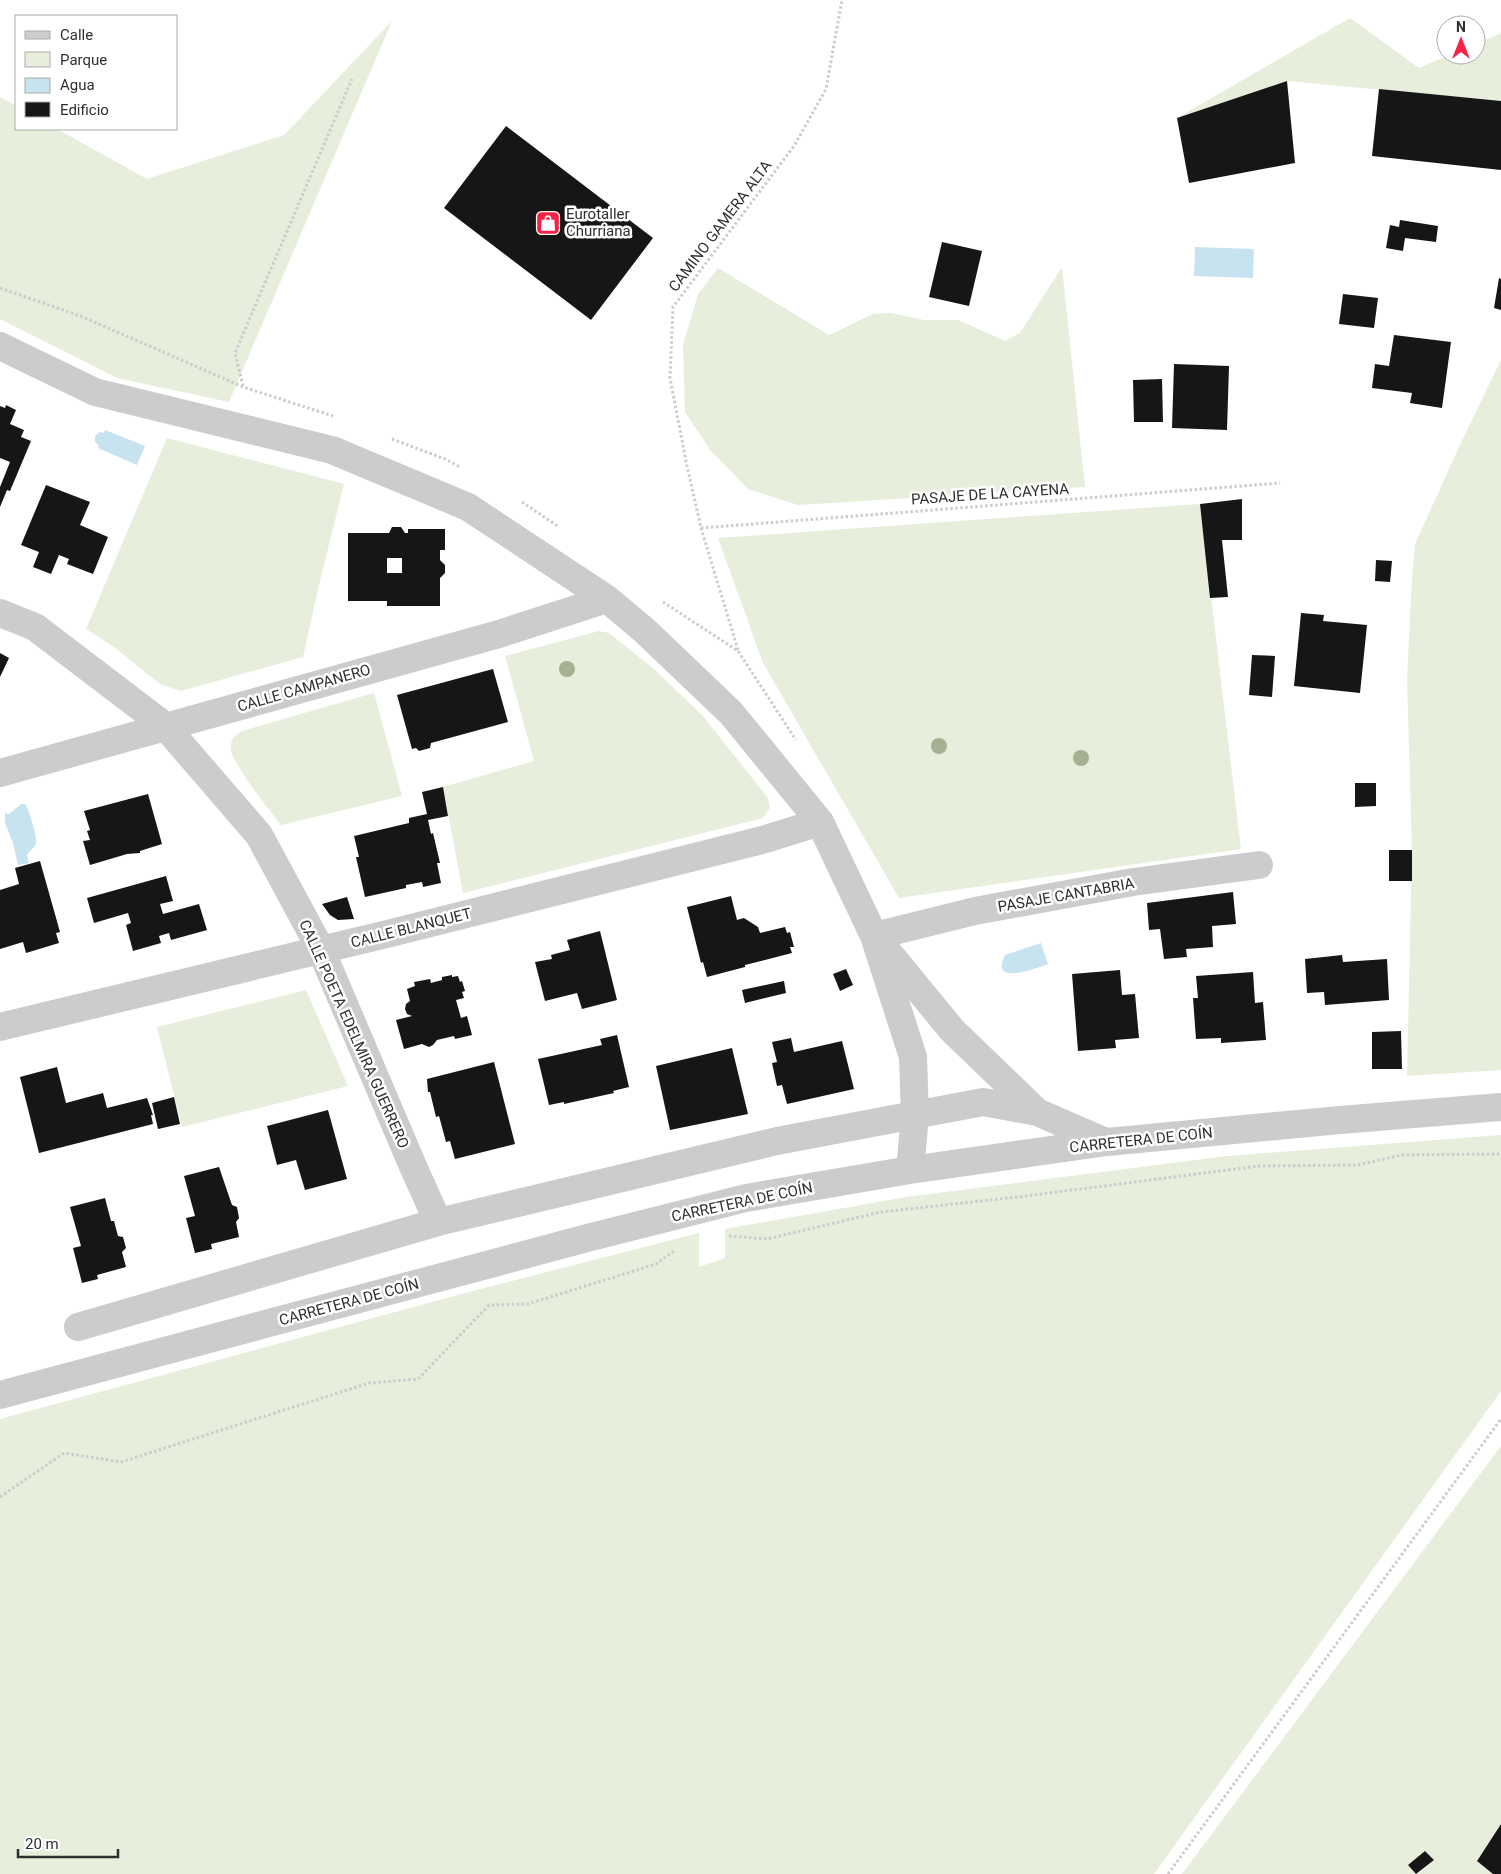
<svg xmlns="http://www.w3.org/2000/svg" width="1501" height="1874" font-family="Roboto,sans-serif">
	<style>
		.green { fill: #e7eedc }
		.water { fill: #c6e3ef }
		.building { fill: #161616; fill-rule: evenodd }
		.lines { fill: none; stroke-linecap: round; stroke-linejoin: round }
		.path { stroke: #ccc; stroke-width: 3; stroke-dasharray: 2.5 2.5; stroke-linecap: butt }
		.minor { stroke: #ccc; stroke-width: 28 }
		.tree { fill: #a3b092 }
		.labels { text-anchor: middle; stroke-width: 5; stroke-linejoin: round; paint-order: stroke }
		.poi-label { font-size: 15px; fill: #2f2f2f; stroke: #fff; text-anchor: start }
		.street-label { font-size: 15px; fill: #2f2f2f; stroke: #fff }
	</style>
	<rect width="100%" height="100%" fill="#fff"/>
	<!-- green -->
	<path class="green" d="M 1350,18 L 1419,68 L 1449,55 L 1476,55 L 1476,44 L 1501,33 L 1501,101 L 1287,81 L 1177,118 Z
		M 392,21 L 229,402 L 117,378 L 0,319 L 0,97 L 16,106 L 16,129 L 57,129 L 147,179 L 284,135 Z
		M 1062,267 L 1085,487 L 798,505 L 748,489 L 711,451 L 685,412 L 683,345 L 698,294 L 718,268 L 829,335 L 873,314 L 891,313 L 924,320 L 958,320 L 1005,341 L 1020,333 Z
		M 1501,360 L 1501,1070 L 1407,1076 L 1412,850 L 1407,678 L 1412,577 L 1415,544 L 1459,447 Z
		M 167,438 L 344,484 L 319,585 L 303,657 L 181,691 L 160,684 L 114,647 L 86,629 Z
		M 1200,504 L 1241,849 L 899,898 L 763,663 L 718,538 Z
		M 599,631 L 609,633 L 654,669 L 702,715 L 768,798 L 770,808 L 763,818 L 463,893 L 443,787 L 534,761 L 505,656 Z
		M 374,693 L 402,796 L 281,825 C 271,812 232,763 231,750 C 230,740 234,735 242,731 Z
		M 306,990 L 348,1086 L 182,1127 L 157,1027 Z
		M 1501,1135 L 1501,1391 L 1154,1874 L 0,1874 L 0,1419 L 469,1292 L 699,1233 L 699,1267 L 725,1258 L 725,1229 L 906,1197 L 1227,1156 Z
		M 1501,1446 L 1501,1824 L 1477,1860 L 1493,1874 L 1418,1874 L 1434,1860 L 1425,1851 L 1409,1865 L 1416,1874 L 1182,1874 Z"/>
	<!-- water -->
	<path class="water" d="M 1195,247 L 1254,249 L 1253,278 L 1194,276 Z
		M 105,430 L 145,446 L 137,465 L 98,448 L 99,446 L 95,441 L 95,436 L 100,432 L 104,433 Z
		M 21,804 L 25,804 C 29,809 37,836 36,842 C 36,847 30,850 27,855 L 29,863 L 18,865 L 13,843 L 5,823 L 5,813 L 9,814 Z
		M 1041,943 L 1048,964 C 1037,968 989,987 1005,955 Z"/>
	<!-- building -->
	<path class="building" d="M 1287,81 L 1295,163 L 1189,183 L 1177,118 Z
		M 1379,89 L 1501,101 L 1501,170 L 1372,156 Z
		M 506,126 L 653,238 L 591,320 L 444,208 Z
		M 1400,220 L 1438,226 L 1436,242 L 1405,238 L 1403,251 L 1386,248 L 1390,225 L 1399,227 Z
		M 942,242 L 982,251 L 969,306 L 929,297 Z
		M 1499,278 L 1501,279 L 1501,310 L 1494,308 Z
		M 1343,294 L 1378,298 L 1374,328 L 1339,324 Z
		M 1394,335 L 1451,342 L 1442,408 L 1410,403 L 1412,393 L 1372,388 L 1375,364 L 1389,366 Z
		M 1174,364 L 1229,366 L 1227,430 L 1172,428 Z
		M 1162,379 L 1163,422 L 1134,422 L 1133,380 Z
		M 6,405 L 16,410 L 10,424 L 24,430 L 21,437 L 31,441 L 10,491 L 7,490 L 0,507 L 0,487 L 10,462 L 0,458 L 0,406 L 5,408 Z
		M 46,485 L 90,502 L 80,525 L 108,537 L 93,574 L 67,564 L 69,559 L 59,555 L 51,574 L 33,567 L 39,552 L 21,545 Z
		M 1242,499 L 1242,540 L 1222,540 L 1228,597 L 1210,598 L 1200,504 Z
		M 392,527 L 401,527 L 405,533 L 408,533 L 408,529 L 445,529 L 445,550 L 440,550 L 440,560 L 445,565 L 445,573 L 440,578 L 440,606 L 387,606 L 387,601 L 348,601 L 348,533 L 389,533 ZM 387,558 L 402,558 L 402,573 L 387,573 Z
		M 1376,560 L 1392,561 L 1390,582 L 1375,581 Z
		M 1301,613 L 1324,615 L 1323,621 L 1367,625 L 1360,693 L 1294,686 Z
		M 0,653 L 9,658 L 0,677 Z
		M 1252,655 L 1275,656 L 1272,697 L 1249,695 Z
		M 493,669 L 508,722 L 431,743 L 430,748 L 419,751 L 416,748 L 412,749 L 397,695 Z
		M 1355,783 L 1376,783 L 1376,806 L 1355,807 Z
		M 443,787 L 448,816 L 428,820 L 431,834 L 433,833 L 440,863 L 437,863 L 441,883 L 423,887 L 422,882 L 406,885 L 406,888 L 365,897 L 356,857 L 359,857 L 354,836 L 409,823 L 409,818 L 427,814 L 422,792 Z
		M 148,794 L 162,844 L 140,851 L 140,853 L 127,854 L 90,865 L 83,841 L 90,840 L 87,831 L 90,830 L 84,811 Z
		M 1389,850 L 1412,850 L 1412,881 L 1389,881 Z
		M 40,861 L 60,932 L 56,933 L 59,943 L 26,953 L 23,942 L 0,949 L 0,890 L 19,884 L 15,868 Z
		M 166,876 L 173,901 L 160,904 L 163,914 L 199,904 L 207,930 L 171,940 L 169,933 L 159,936 L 161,943 L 133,951 L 126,925 L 131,923 L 128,913 L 94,923 L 87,898 Z
		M 1233,892 L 1236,924 L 1212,926 L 1213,947 L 1186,949 L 1187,957 L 1164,959 L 1160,929 L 1149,930 L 1147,903 Z
		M 731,896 L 737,920 L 744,918 L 758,927 L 760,933 L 785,927 L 787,933 L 790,932 L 794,947 L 790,947 L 792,953 L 745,965 L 745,967 L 707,977 L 703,962 L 701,963 L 687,907 Z
		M 347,897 L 354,919 L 338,920 L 330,915 L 322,904 Z
		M 600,931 L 617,1000 L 582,1009 L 577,993 L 545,1001 L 535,962 L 552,959 L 551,955 L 570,950 L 567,940 Z
		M 1342,955 L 1343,962 L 1387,959 L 1389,1000 L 1325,1005 L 1324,992 L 1307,993 L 1305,959 Z
		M 846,969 L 853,985 L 840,991 L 833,974 Z
		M 1120,970 L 1122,995 L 1135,994 L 1139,1038 L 1115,1040 L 1116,1048 L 1078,1051 L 1072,974 Z
		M 1253,972 L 1255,1003 L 1263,1002 L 1266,1040 L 1221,1043 L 1221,1038 L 1196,1039 L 1193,998 L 1198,998 L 1196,976 Z
		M 452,975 L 452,977 L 458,976 L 460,982 L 462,981 L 465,991 L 462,992 L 464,998 L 456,1000 L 461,1018 L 467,1016 L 472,1035 L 455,1039 L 454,1036 L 437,1040 L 433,1045 L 429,1047 L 422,1044 L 404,1049 L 396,1020 L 412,1016 L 407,1014 L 405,1009 L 406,1004 L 410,1001 L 407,989 L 415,986 L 414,982 L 430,979 L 431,983 L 442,980 L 442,977 Z
		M 784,981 L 786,993 L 745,1003 L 742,990 Z
		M 1401,1031 L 1402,1069 L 1372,1069 L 1372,1032 Z
		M 617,1035 L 629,1087 L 613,1091 L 614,1093 L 564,1104 L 564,1102 L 549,1105 L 538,1059 L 602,1045 L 600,1039 Z
		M 791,1038 L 794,1052 L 842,1041 L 854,1089 L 787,1104 L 782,1085 L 777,1086 L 772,1063 L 777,1062 L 772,1042 Z
		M 732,1048 L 748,1114 L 670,1130 L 656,1066 Z
		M 494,1062 L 515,1144 L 455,1159 L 450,1141 L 446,1142 L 439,1116 L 436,1117 L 430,1092 L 428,1092 L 427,1079 Z
		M 57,1067 L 66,1103 L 103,1093 L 107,1108 L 147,1098 L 153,1115 L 151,1115 L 153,1124 L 39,1153 L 20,1077 Z
		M 174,1097 L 180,1124 L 158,1129 L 152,1103 Z
		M 328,1110 L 347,1179 L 305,1190 L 296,1160 L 277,1165 L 267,1126 Z
		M 219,1167 L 232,1205 L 237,1207 L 239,1218 L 236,1222 L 239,1237 L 211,1244 L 212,1249 L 195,1253 L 186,1218 L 195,1216 L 184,1176 Z
		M 105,1198 L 111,1221 L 114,1221 L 118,1236 L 123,1237 L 126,1248 L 122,1252 L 126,1267 L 97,1275 L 98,1279 L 82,1283 L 73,1248 L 81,1246 L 70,1207 Z
		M 1501,1824 L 1501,1874 L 1493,1874 L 1477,1861 Z
		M 1425,1851 L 1434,1860 L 1416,1874 L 1408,1865 Z"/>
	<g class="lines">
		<!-- path -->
		<path class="path" d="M 0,288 L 83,317 L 243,387 L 333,416
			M 243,386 L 235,353 L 352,79
			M 392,439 L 445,459 L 460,467
			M 522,502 L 559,527
			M 701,528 L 1280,483
			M 663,602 L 738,651 L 796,740
			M 738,650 L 701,528 L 687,466 L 670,378 L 673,307 L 794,146 L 826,89 L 842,0
			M 729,1236 L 767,1239 L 881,1212 L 1026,1196 L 1259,1166 L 1358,1165 L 1402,1155 L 1501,1154
			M 0,1497 L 64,1453 L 121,1462 L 369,1383 L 418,1379 L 489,1305 L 528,1304 L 656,1264 L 675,1250
			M 1168,1874 L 1501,1419"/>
		<!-- minor -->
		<path class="minor" d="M 0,346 L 95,392 L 332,450 L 468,507 L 607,599 L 644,630 L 731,713 L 820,822 L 874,936 L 913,1057 L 915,1116 L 910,1170
			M 0,613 L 35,627 L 165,726 L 259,835 L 321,950 L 412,1164 L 438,1222
			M 0,773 L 499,634 L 607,599
			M 874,936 L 975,911 L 1133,882 L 1259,865
			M 883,946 L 952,1030 L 1037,1112 L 1106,1142
			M 0,1027 L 387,934 L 766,839 L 820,822
			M 78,1327 L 438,1222 L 777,1141 L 983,1102 L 1037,1112
			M 0,1395 L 591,1237 L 746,1198 L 910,1170 L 1107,1142 L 1340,1120 L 1501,1107"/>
	</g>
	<!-- trees -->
	<g class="tree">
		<circle cx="567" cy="669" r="8"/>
		<circle cx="939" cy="746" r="8"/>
		<circle cx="1081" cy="758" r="8"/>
	</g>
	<!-- icons -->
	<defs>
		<symbol id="shop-square" viewBox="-11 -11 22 22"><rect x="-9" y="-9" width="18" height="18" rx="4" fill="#f72144" stroke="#fff"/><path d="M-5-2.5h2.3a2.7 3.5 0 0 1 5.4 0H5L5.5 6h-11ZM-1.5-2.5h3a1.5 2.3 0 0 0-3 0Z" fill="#fff"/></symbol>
	</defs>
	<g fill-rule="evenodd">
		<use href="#shop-square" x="534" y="209" width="28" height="28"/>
	</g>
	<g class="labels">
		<!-- poi labels -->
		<g class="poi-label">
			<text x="566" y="219">Eurotaller<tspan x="566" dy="17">Churriana</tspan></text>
		</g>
		<!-- street labels -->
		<g class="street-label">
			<text transform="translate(720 226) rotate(-53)" y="5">CAMINO GAMERA ALTA</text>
			<text transform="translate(990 494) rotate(-4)" y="5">PASAJE DE LA CAYENA</text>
			<text transform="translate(304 688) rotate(-16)" y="5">CALLE CAMPANERO</text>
			<text transform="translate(1066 895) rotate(-10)" y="5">PASAJE CANTABRIA</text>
			<text transform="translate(411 928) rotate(-14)" y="5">CALLE BLANQUET</text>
			<text transform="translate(354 1034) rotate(66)" y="5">CALLE POETA EDELMIRA GUERRERO</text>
			<text transform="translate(1141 1140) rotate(-6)" y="5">CARRETERA DE COÍN</text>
			<text transform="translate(742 1202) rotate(-12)" y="5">CARRETERA DE COÍN</text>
			<text transform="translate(349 1302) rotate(-15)" y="5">CARRETERA DE COÍN</text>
		</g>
	</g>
	<!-- legend -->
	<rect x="15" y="15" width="162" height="115" fill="#ffffff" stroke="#acacac"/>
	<rect x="25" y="31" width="25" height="8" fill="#cccccc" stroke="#acacac"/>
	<text x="60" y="40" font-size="15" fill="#2f2f2f">Calle</text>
	<rect x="25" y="52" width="25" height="15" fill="#e7eedc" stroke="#acacac"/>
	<text x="60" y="65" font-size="15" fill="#2f2f2f">Parque</text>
	<rect x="25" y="78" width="25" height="15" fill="#c6e3ef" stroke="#acacac"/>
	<text x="60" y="90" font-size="15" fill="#2f2f2f">Agua</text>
	<rect x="25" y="102" width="25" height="15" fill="#161616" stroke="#acacac"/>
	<text x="60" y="115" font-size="15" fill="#2f2f2f">Edificio</text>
	<!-- north arrow -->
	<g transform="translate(1461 40)"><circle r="24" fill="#ffffff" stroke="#acacac"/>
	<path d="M0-4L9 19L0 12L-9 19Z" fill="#f72144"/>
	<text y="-8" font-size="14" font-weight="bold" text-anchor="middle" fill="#2f2f2f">N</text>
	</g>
	<!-- scale -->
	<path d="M18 1849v8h100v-8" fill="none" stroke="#2f2f2f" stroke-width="2.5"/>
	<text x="25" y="1849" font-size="15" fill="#2f2f2f" stroke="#ffffff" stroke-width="4" paint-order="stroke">20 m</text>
</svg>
